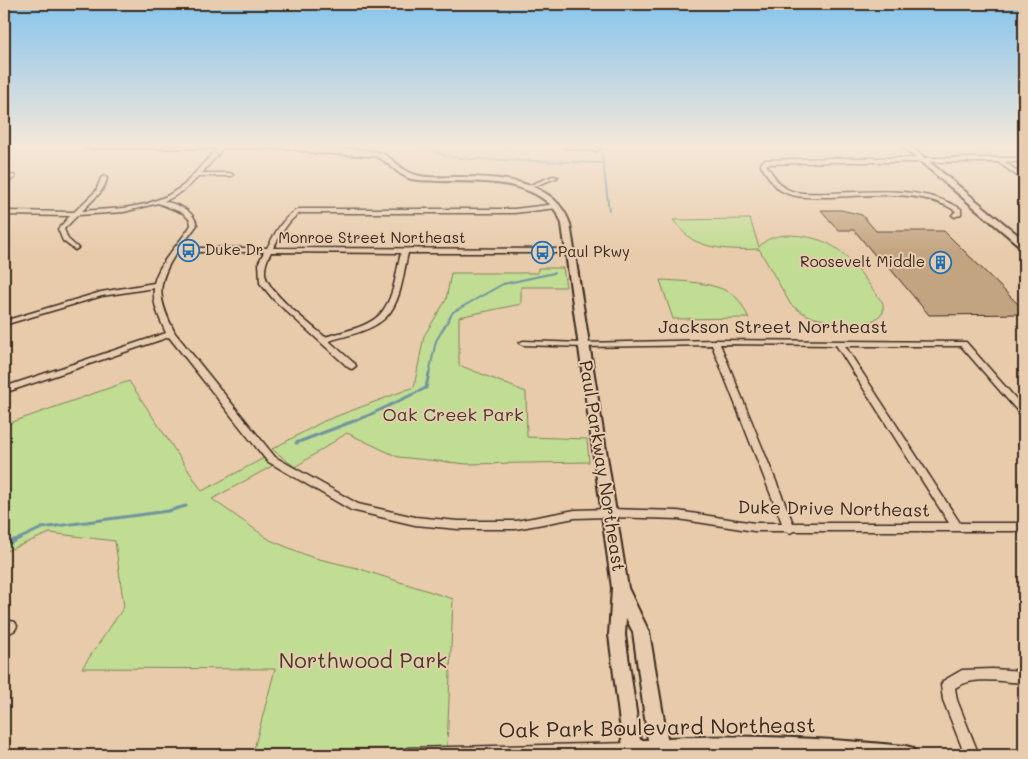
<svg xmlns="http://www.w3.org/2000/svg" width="1028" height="759" font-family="Mali,sans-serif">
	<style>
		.green { fill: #c1dc93; stroke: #7e8358 }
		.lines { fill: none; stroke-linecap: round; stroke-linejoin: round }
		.stream-far2 { stroke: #70959e; stroke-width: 2 }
		.stream-far1 { stroke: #70959e; stroke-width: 3 }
		.stream { stroke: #70959e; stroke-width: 4 }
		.building { fill: #c3a480; stroke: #3b2a1e }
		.minor-casing { stroke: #3b2a1e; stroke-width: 3 }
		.tertiary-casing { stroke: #3b2a1e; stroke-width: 4 }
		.secondary-casing { stroke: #3b2a1e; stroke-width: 4 }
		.minor { fill: #e8ccaf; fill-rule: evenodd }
		.tertiary { fill: #e8ccaf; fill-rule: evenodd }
		.secondary { fill: #e8ccaf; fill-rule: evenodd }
		.labels { text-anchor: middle; stroke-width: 4; stroke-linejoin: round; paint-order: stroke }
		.far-street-label { font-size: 15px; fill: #3b2a1e; stroke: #e8ccaf }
		.far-poi-label { font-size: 15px; fill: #3b2a1e; stroke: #e8ccaf; text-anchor: start }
		.street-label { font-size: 18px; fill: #3b2a1e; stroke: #e8ccaf }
		.park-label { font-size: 18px; fill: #483c2a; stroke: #e8ccaf }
		.near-park-label { font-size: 21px; fill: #483c2a; stroke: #e8ccaf }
		.near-street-label { font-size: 21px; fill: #3b2a1e; stroke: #e8ccaf }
	</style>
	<rect width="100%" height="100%" fill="#e8cbab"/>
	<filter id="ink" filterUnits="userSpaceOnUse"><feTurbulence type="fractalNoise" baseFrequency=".02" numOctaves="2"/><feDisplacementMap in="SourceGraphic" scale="10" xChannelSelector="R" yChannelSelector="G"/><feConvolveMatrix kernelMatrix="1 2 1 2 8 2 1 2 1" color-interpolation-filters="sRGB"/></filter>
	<g filter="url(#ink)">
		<!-- green -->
		<path class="green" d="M 750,219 L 759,247 C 766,238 777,235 790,235 C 843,237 853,265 883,303 L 883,313 L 874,320 L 865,323 L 841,324 L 815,318 L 805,314 L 791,305 L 759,249 C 738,250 712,250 693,240 C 685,235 679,227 673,220 Z
			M 538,268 L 563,268 L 566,287 L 521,287 L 521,304 L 459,317 L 459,365 L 526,392 L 527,437 L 587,439 L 589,462 L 467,464 L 398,457 L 347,433 L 295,467 L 272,449 L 324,421 L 414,387 L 424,336 L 446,300 L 451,273 L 538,273 Z
			M 660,280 C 681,281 721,282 737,298 C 742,304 745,311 749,318 L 673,319 Z
			M 129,381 L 202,491 L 264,458 L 272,466 L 212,499 L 270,540 L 311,557 L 357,568 L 453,599 L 447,748 L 254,749 L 275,669 L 82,668 L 124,607 L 115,541 L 50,533 L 4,552 L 4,425 Z"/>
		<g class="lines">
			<!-- stream-far2 -->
			<path class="stream-far2" d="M 422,146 L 445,156 L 470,159 L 602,163
				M 979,146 L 990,154
				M 602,154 L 609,210
				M 1022,169 L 1024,170
				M 429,374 L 436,341 L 453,312 L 503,284 L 554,273"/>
			<!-- stream-far1 -->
			<path class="stream-far1" d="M 296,443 L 367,416 L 426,388 L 429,373
				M 12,542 L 42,528 L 168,511 L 186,506"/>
			<!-- stream -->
			<path class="stream" d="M 4,545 L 15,540"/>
		</g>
		<!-- building -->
		<path class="building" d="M 821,210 L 841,210 L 862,215 L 876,231 L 944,231 L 1024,310 L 1024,314 L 929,315 L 882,259 L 878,259 L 854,230 L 838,230 Z"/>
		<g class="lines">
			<defs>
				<path id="minor" d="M 219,146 L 225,146 L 202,173 L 230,173 L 233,175 L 232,176 L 199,176 C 189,187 178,196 164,201 C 178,205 193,209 197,225 L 180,248 L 267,248 C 275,234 283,216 299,209 L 514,209 L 557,204 L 560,206 L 557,208 L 514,213 L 300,213 C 287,221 281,235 273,248 L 570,249 L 573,251 L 570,253 L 408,253 C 403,273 402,300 387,316 C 373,331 348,335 329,341 L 355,364 L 356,366 L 352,369 L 349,368 L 274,300 L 260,283 L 259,262 L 264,252 L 177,252 C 155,284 158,299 175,333 L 275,457 L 358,504 L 415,517 L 458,521 L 516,521 L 575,510 L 609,509 L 678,511 L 754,523 L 782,523 L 712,345 L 583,347 L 523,345 L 519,343 L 523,341 L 583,343 L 715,340 L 963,342 L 966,342 L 1024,408 L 1024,416 L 1021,415 L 961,346 L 845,346 L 960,523 L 1024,523 L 1024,531 L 794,531 L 790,533 L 786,531 L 754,531 L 678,519 L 609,517 L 575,518 L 516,529 L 458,529 L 415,525 L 351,510 L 267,461 L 169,337 L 4,393 L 4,387 L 166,333 C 160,319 152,304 154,288 L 102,296 L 4,325 L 4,321 L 101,292 L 154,283 C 160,260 179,245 191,225 L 190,220 L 183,213 L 158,203 L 124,212 L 78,215 L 64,229 L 68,239 L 78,248 L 75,250 L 63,241 L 58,229 L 70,216 L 4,215 L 4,211 L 74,212 L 96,191 L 101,178 L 104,176 L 107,178 L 105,185 L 100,193 L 82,211 L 124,208 L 146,204 L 167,196 L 184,185 ZM 271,252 L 401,253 C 396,271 395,293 384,309 C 373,327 344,331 325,337 C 309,323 277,299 268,282 C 262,273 266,261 271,252 ZM 720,344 L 836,345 L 949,523 L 793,523 Z
					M 563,146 C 575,145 589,145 600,149 L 597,151 L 566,148 Z
					M 836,158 L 1024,158 L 1024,162 L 1005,162 L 1024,176 L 1024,181 L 998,162 L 836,162 L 767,164 L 767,166 C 773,174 778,184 787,189 C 799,195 816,193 829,193 C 872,192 923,185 961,209 L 961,214 L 955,217 L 952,215 L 956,211 C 920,188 870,196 829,197 C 813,197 794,199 780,190 C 772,184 767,174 761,166 L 762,162 L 765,160 Z
					M 13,175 L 15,176 L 15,178 L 4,183 L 4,179 Z
					M 553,176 L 558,177 L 530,188 L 525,187 Z
					M 11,621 L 15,622 L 17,626 L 15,630 L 4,636 L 4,624 Z
					M 992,669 L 1024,671 L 1024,683 C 1002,682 974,675 955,688 L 957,700 L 979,755 L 965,755 L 943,700 L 941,685 L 943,681 L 962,670 Z
					M 633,743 L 638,745 L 640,750 L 638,755 L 401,755 L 403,750 L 408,748 Z"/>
				<path id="tertiary" d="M 83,146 L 297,146 C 324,150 351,147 377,152 C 392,155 399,170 413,174 C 426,179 444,177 458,177 C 498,177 555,179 570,224 L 628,588 L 649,632 L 667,738 C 747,734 826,738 906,746 L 913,748 L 915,755 L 624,755 L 609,635 L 612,588 L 562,224 C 557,208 546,199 531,192 C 501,179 470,182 439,181 C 429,180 417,181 408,178 C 396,173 388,161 376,156 L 317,153 L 287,148 L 86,148 ZM 626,618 L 633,632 L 648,740 L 640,740 L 625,635 Z"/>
				<path id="secondary" d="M 902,146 L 910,146 L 1024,240 L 1024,248 L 1021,247 Z"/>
			</defs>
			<!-- minor casing -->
			<use href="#minor" class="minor-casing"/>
			<!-- tertiary casing -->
			<use href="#tertiary" class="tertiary-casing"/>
			<!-- secondary casing -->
			<use href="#secondary" class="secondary-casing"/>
			<!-- minor -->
			<use href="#minor" class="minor"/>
			<!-- tertiary -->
			<use href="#tertiary" class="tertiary"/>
			<!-- secondary -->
			<use href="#secondary" class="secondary"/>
		</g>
	</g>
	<!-- sky -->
	<linearGradient id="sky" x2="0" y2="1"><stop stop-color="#86c4ed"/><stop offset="0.58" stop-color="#f5e8d9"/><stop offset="1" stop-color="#f5e8d9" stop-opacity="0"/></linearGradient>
	<rect width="1028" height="252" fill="url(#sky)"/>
	<!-- icons -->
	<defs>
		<symbol id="bus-ring" viewBox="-11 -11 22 22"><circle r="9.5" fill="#e8ccaf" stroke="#1f6fb2" stroke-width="1.5"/><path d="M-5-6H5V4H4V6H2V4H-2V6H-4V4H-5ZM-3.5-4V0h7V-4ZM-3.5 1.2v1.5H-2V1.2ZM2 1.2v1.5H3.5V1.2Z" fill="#1f6fb2"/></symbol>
		<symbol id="building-ring" viewBox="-11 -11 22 22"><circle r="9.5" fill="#e8ccaf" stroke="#1f6fb2" stroke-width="1.5"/><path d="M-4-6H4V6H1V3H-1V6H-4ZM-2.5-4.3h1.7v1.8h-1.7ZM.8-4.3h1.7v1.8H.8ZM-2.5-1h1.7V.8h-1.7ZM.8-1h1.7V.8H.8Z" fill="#1f6fb2"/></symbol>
	</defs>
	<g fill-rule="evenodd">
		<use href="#bus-ring" x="176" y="238" width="25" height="25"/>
		<use href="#bus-ring" x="530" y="240" width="25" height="25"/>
		<use href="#building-ring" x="928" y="250" width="25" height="25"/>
	</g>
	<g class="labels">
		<!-- far-street labels -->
		<g class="far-street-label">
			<text x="372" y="243">Monroe Street Northeast</text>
		</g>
		<!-- far-poi labels -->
		<g class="far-poi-label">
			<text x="205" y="255">Duke Dr</text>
			<text x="558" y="257">Paul Pkwy</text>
			<text x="925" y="267" text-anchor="end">Roosevelt Middle</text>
		</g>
		<!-- street labels -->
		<g class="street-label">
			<text x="773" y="333">Jackson Street Northeast</text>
			<text transform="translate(602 466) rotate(81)" y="6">Paul Parkway Northeast</text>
			<text transform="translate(834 509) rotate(1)" y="6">Duke Drive Northeast</text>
		</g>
		<!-- park labels -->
		<g class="park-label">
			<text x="453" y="421">Oak Creek Park</text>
		</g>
		<!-- near-park labels -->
		<g class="near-park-label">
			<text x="363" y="668">Northwood Park</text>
		</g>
		<!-- near-street labels -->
		<g class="near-street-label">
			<text transform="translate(657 728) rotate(-1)" y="7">Oak Park Boulevard Northeast</text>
		</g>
	</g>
	<!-- margin -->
	<rect width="1028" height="759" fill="none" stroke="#e8ccaf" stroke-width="20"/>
	<rect x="10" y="10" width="1008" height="739" fill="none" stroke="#3b2a1e" stroke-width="2" filter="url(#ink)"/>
</svg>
